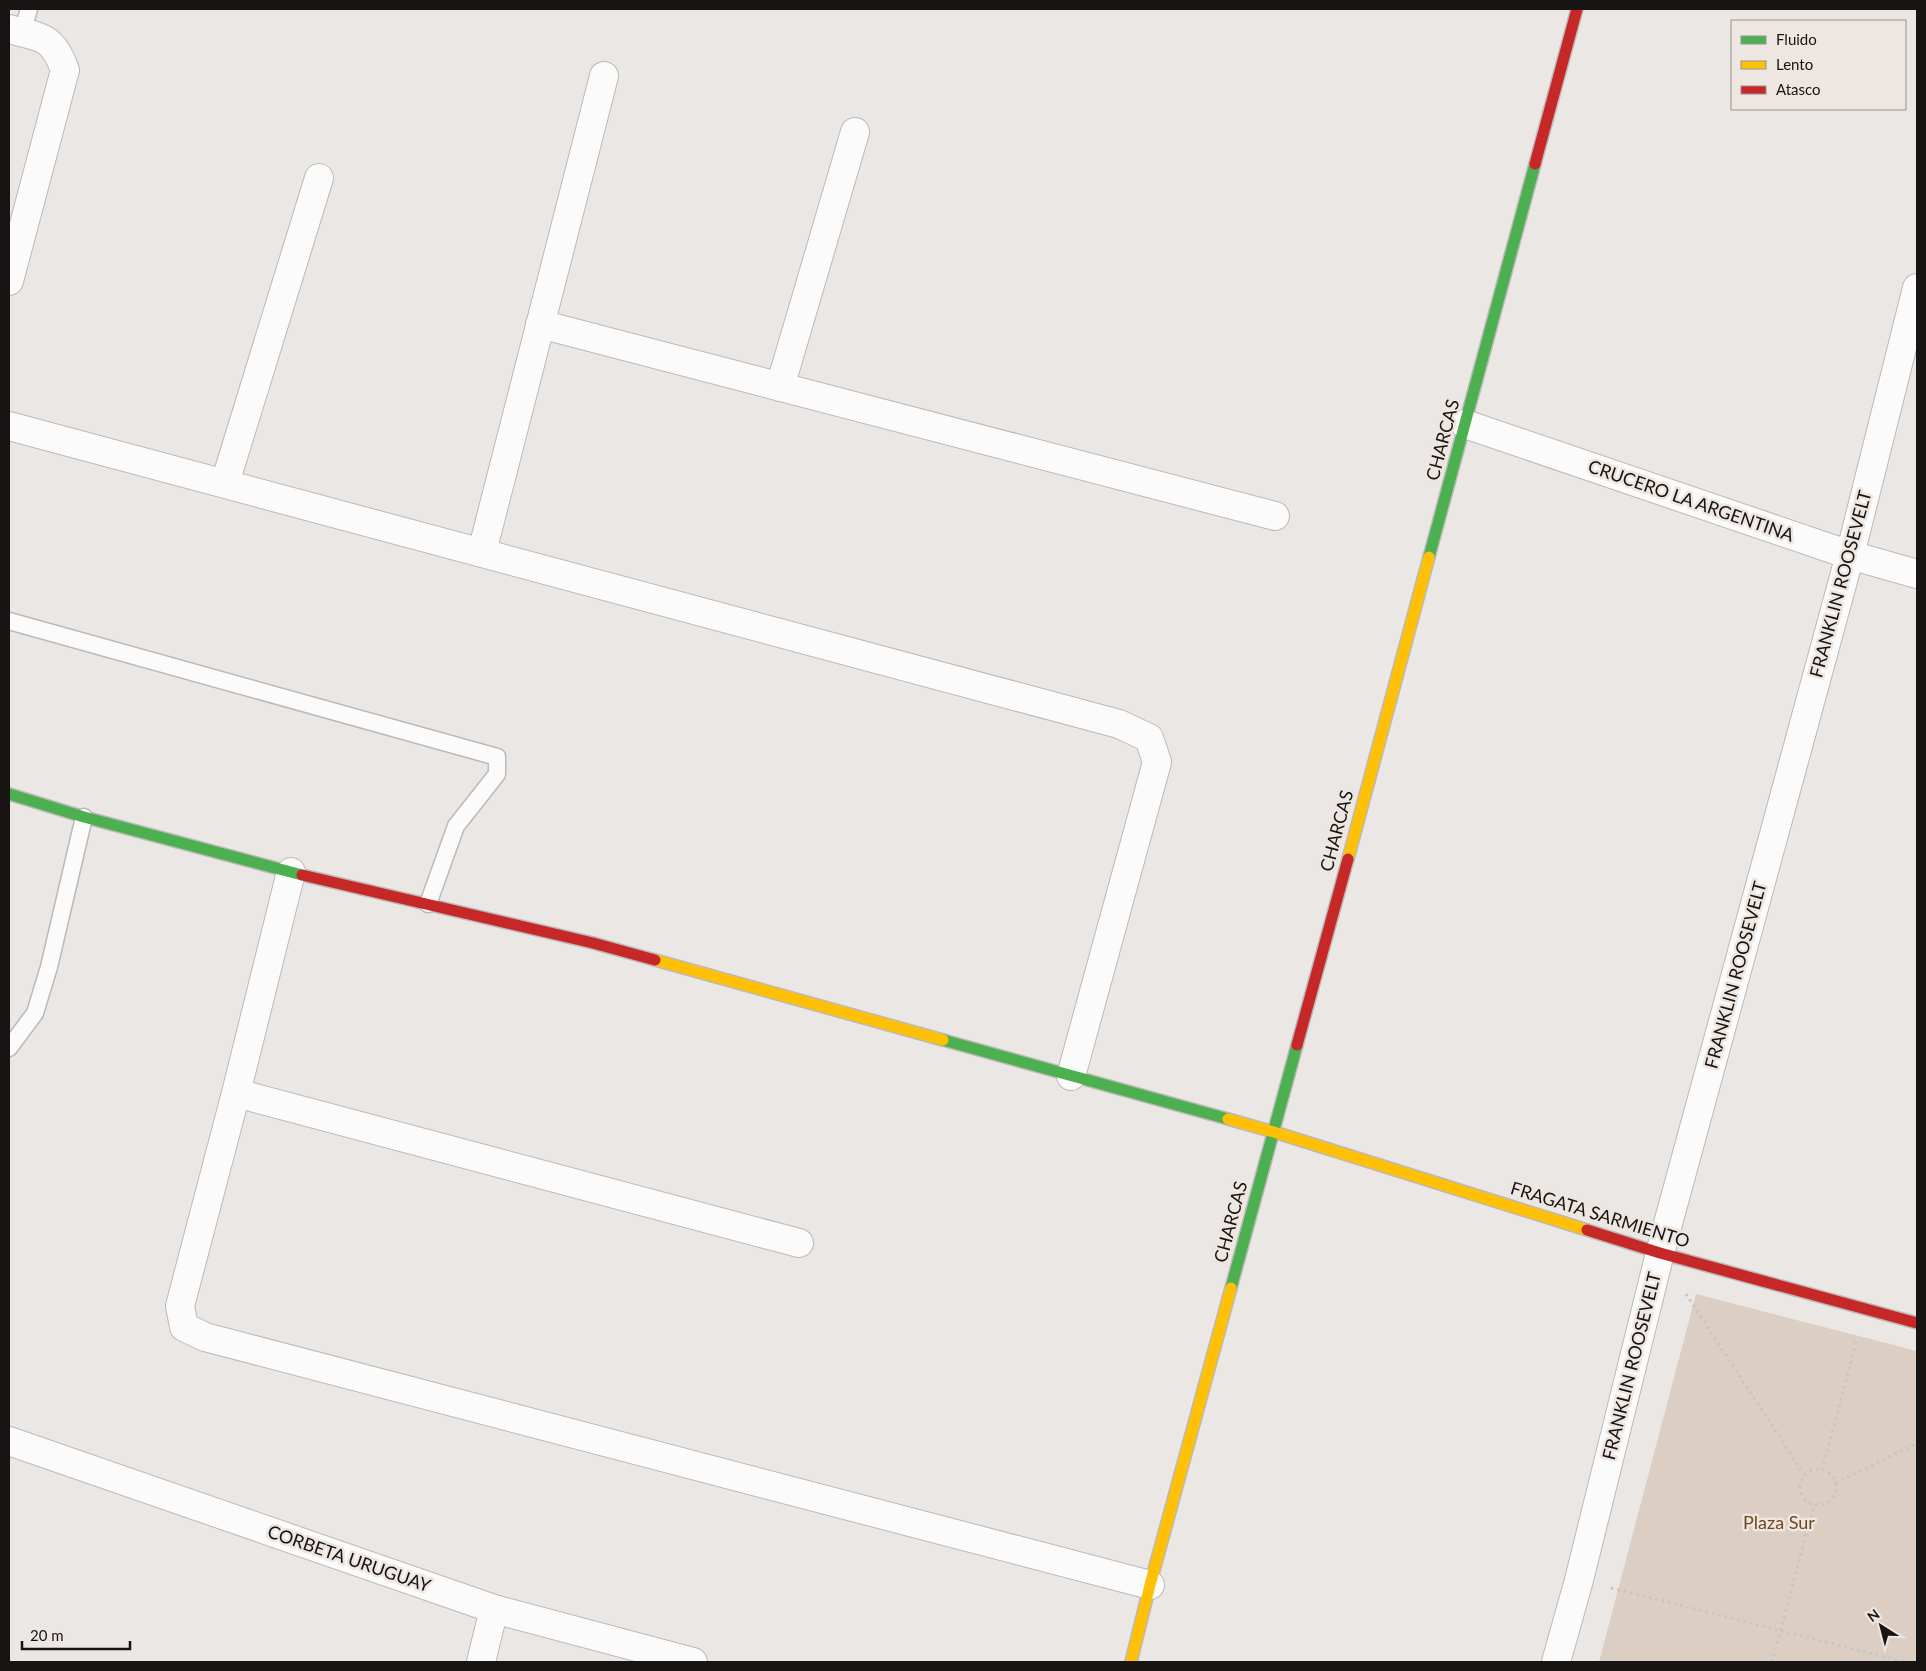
<svg xmlns="http://www.w3.org/2000/svg" width="1926" height="1671" font-family="Lato,sans-serif">
	<style>
		.green { fill: #dccec2 }
		.lines { fill: none; stroke-linecap: round; stroke-linejoin: round }
		.lane-casing { stroke: #bcb9b7; stroke-width: 19 }
		.street-casing { stroke: #bcb9b7; stroke-width: 30 }
		.fast-casing { stroke: #bcb9b7; stroke-width: 14 }
		.slow-casing { stroke: #bcb9b7; stroke-width: 14 }
		.jam-casing { stroke: #bcb9b7; stroke-width: 14 }
		.path { stroke: #c8c6c5; stroke-width: 3; stroke-dasharray: 2.5 4; stroke-linecap: butt }
		.lane { stroke: #fcfbfb; stroke-width: 16 }
		.street { stroke: #fcfbfb; stroke-width: 28 }
		.fast { stroke: #4caf50; stroke-width: 11 }
		.slow { stroke: #ffc107; stroke-width: 11 }
		.jam { stroke: #c62828; stroke-width: 11 }
		.labels { text-anchor: middle; stroke-width: 5; stroke-linejoin: round; paint-order: stroke }
		.street-label { font-size: 18px; fill: #171413; stroke: #ede6e1 }
		.park-label { font-size: 18px; fill: #71471f; stroke: #ede6e1 }
	</style>
	<rect width="100%" height="100%" fill="#eae7e4"/>
	<!-- green -->
	<path class="green" d="M 1696,1294 L 1917,1351 L 1917,1662 L 1599,1662 Z"/>
	<g class="lines">
		<defs>
			<path id="lane" d="M 22,33 L 29,9
				M 9,621 L 497,757 L 497,774 L 456,826 L 428,904
				M 9,1048 L 35,1013 L 49,967 L 84,817"/>
			<path id="street" d="M 9,29 C 42,38 52,35 65,70 L 9,281
				M 540,324 L 1275,516
				M 780,387 L 855,132
				M 1465,424 L 1850,555 L 1917,574
				M 9,426 L 1119,724 L 1149,738 L 1157,762 L 1071,1076
				M 225,483 L 319,178
				M 482,552 L 604,76
				M 291,872 L 236,1093 L 180,1306 L 184,1327 L 205,1337 L 1150,1585
				M 236,1093 L 799,1243
				M 9,1441 L 494,1609 L 693,1662
				M 481,1662 L 494,1609
				M 1556,1662 L 1579,1580 L 1660,1253 L 1850,555 L 1917,288"/>
			<path id="fast" d="M 1429,557 L 1535,164
				M 9,794 L 84,817 L 302,875
				M 943,1040 L 1228,1119
				M 1231,1288 L 1297,1045"/>
			<path id="slow" d="M 1348,859 L 1429,557
				M 655,960 L 943,1040
				M 1228,1119 L 1274,1132 L 1587,1230
				M 1131,1662 L 1150,1585 L 1231,1288"/>
			<path id="jam" d="M 1535,164 L 1577,9
				M 302,875 L 593,943 L 655,960
				M 1297,1045 L 1348,859
				M 1587,1230 L 1660,1253 L 1917,1323"/>
		</defs>
		<!-- lane casing -->
		<use href="#lane" class="lane-casing"/>
		<!-- street casing -->
		<use href="#street" class="street-casing"/>
		<!-- fast casing -->
		<use href="#fast" class="fast-casing"/>
		<!-- slow casing -->
		<use href="#slow" class="slow-casing"/>
		<!-- jam casing -->
		<use href="#jam" class="jam-casing"/>
		<!-- path -->
		<path class="path" d="M 1686,1294 L 1805,1476
			M1800 1487a18 18 0 1 1 36 0a18 18 0 1 1-36 0Z
			M 1822,1470 L 1857,1340
			M 1836,1483 L 1917,1443
			M 1611,1588 L 1905,1662
			M 1772,1662 L 1814,1505"/>
		<!-- lane -->
		<use href="#lane" class="lane"/>
		<!-- street -->
		<use href="#street" class="street"/>
		<!-- fast -->
		<use href="#fast" class="fast"/>
		<!-- slow -->
		<use href="#slow" class="slow"/>
		<!-- jam -->
		<use href="#jam" class="jam"/>
	</g>
	<g class="labels">
		<!-- street labels -->
		<g class="street-label">
			<text transform="translate(1443 440) rotate(-75)" y="6">CHARCAS</text>
			<text transform="translate(1691 501) rotate(19)" y="6">CRUCERO LA ARGENTINA</text>
			<text transform="translate(1841 584) rotate(-75)" y="6">FRANKLIN ROOSEVELT</text>
			<text transform="translate(1337 831) rotate(-75)" y="6">CHARCAS</text>
			<text transform="translate(1736 975) rotate(-75)" y="6">FRANKLIN ROOSEVELT</text>
			<text transform="translate(1600 1215) rotate(17)" y="6">FRAGATA SARMIENTO</text>
			<text transform="translate(1231 1222) rotate(-75)" y="6">CHARCAS</text>
			<text transform="translate(1632 1366) rotate(-76)" y="6">FRANKLIN ROOSEVELT</text>
			<text transform="translate(349 1559) rotate(19)" y="6">CORBETA URUGUAY</text>
		</g>
		<!-- park labels -->
		<g class="park-label">
			<text x="1779" y="1529">Plaza Sur</text>
		</g>
	</g>
	<!-- border -->
	<rect width="1926" height="1671" fill="none" stroke="#171413" stroke-width="20"/>
	<!-- legend -->
	<rect x="1731" y="20" width="175" height="90" fill="#ede6e1" stroke="#97928f"/>
	<rect x="1741" y="36" width="25" height="8" fill="#4caf50" stroke="#97928f"/>
	<text x="1776" y="45" font-size="15" fill="#171413">Fluido</text>
	<rect x="1741" y="61" width="25" height="8" fill="#ffc107" stroke="#97928f"/>
	<text x="1776" y="70" font-size="15" fill="#171413">Lento</text>
	<rect x="1741" y="86" width="25" height="8" fill="#c62828" stroke="#97928f"/>
	<text x="1776" y="95" font-size="15" fill="#171413">Atasco</text>
	<!-- north arrow -->
	<g transform="translate(1881 1626) rotate(324)" stroke="#ede6e1" stroke-width="4" paint-order="stroke">
	<path d="M0-4L9 19L0 12L-9 19Z" fill="#171413"/>
	<text y="-8" font-size="14" font-weight="bold" text-anchor="middle" fill="#171413">N</text>
	</g>
	<!-- scale -->
	<path d="M22 1641v8h108v-8" fill="none" stroke="#171413" stroke-width="2.5"/>
	<text x="30" y="1641" font-size="15" fill="#171413" stroke="#ede6e1" stroke-width="4" paint-order="stroke">20 m</text>
</svg>
